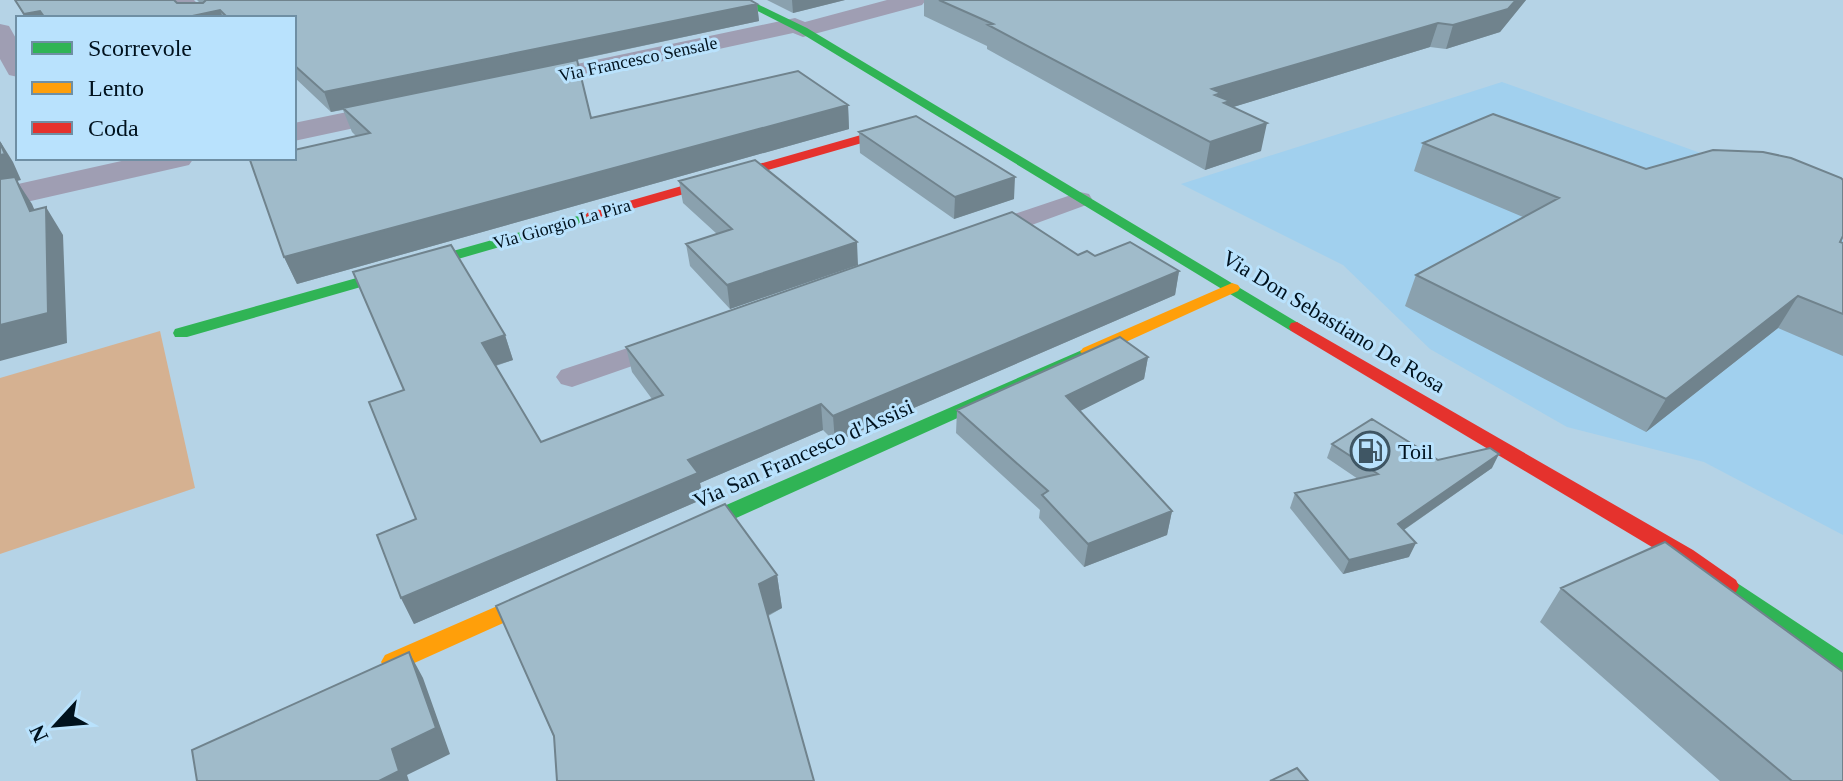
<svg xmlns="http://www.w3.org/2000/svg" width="1843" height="781" font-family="Georgia,serif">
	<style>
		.built { fill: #a1d0ee }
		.green { fill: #d5b191 }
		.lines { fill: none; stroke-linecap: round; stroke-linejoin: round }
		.lane { fill: #9f9eb3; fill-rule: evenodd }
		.street { fill: #9f9eb3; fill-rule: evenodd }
		.fast { fill: #30b455; fill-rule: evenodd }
		.slow { fill: #ff9f0a; fill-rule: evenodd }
		.jam { fill: #e5322d; fill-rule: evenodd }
		.wall { fill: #8aa1ae }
		.shaded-wall { fill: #70838d }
		.building { fill: #a0bbca; stroke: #70838d; stroke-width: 2 }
		.labels { text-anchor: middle; stroke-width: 6; stroke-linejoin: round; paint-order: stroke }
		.far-street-label { font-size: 18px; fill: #00121e; stroke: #b9e2fd }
		.street-label { font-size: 22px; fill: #00121e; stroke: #b9e2fd }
		.poi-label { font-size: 22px; fill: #00121e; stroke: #b9e2fd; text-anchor: start }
	</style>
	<rect width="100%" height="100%" fill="#b5d3e6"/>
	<!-- built -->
	<path class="built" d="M 1502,82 L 1843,204 L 1843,535 L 1704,462 L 1567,427 L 1430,349 L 1343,265 L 1181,184 Z"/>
	<!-- green -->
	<path class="green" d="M 160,331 L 195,488 L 0,554 L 0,378 Z"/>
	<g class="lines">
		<!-- lane -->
		<path class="lane" d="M 1080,192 L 1089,194 L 1092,199 L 1089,204 L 991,240 L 973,240 L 969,234 L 973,228 Z
			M 670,334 L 681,337 L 685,343 L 681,349 L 572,387 L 561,384 L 556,377 L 561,370 Z"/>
		<!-- street -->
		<path class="street" d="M 168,0 L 194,0 L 211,18 L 185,18 Z
			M 887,0 L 926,0 L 922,5 L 803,37 L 793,33 L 520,92 L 510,90 L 506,84 L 510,78 L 520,76 L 795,18 L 805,22 Z
			M 0,24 L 9,26 L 18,42 L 18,77 L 9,75 L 0,59 Z
			M 405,100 L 415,103 L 419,109 L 415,115 L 294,141 L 294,123 Z
			M 135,158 L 194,158 L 189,165 L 0,208 L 0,188 Z"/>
		<!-- fast -->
		<path class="fast" d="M 736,0 L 749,0 L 807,28 L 1305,327 L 1303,331 L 1291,331 L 799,32 Z
			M 592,212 L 599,216 L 597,219 L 187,337 L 175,337 L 173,333 L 175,329 Z
			M 1089,347 L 1098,352 L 1095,356 L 683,542 L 676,544 L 669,542 L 665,536 L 669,530 Z
			M 1728,577 L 1843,653 L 1843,676 L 1835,673 L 1720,592 L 1717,586 L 1720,580 Z"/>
		<!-- slow -->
		<path class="slow" d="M 1232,283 L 1238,285 L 1240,288 L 1238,291 L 1095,356 L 1089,357 L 1080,352 L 1083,348 Z
			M 555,581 L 563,584 L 566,590 L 563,596 L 401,669 L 393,672 L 385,669 L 381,662 L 385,655 Z"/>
		<!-- jam -->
		<path class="jam" d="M 917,119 L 923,123 L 921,126 L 597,219 L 592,220 L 585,216 L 587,213 Z
			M 1297,322 L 1693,550 L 1736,580 L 1739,586 L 1736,592 L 1728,595 L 1720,592 L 1677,562 L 1291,331 L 1289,327 L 1291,323 Z"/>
	</g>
	<!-- wall -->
	<path class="wall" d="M 15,0 L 174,0 L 177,3 L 200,3 L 197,0 L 750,0 L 757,4 L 759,21 L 577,60 L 591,118 L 848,105 L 849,129 L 297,284 L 284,257 L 356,136 L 352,132 L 343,110 L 331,112 L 294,77 L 294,18 L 25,18 Z
		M 767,0 L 845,0 L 793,13 Z
		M 924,0 L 1526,0 L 1500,32 L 1446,49 L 1430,47 L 1233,107 L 1261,151 L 1205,170 L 987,49 L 987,46 L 924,16 Z
		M 859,132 L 1014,199 L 954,219 L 860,153 Z
		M 1423,143 L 1843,243 L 1843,356 L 1778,328 L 1646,432 L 1405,306 L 1416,275 L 1523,217 L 1414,171 Z
		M 679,181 L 858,265 L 730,309 L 690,266 L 686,244 L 717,234 L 683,203 Z
		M 1078,255 L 1095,256 L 1179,271 L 1175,295 L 835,442 L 823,430 L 700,483 L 703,499 L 414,624 L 401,598 L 416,519 L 404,390 L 505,335 L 513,360 L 496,366 L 541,442 L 652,399 L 632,372 L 626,347 Z
		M 1148,357 L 1144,379 L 1080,411 L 1172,511 L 1167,535 L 1084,567 L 1039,518 L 1040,510 L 956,433 L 957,410 Z
		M 1332,444 L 1438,460 L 1492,468 L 1404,530 L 1409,557 L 1343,574 L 1290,508 L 1295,493 L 1358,479 L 1327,458 Z
		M 777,575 L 782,608 L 555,740 L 496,606 Z
		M 1561,588 L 1843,781 L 1720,781 L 1540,622 Z"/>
	<!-- shaded-wall -->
	<path class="shaded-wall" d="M 792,0 L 845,0 L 793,13 Z
		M 1516,0 L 1526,0 L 1500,32 L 1446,49 L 1453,25 Z
		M 757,4 L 759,21 L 331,112 L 324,92 Z
		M 220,10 L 223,18 L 183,18 Z
		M 40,11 L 44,18 L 26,18 L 24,14 Z
		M 1438,23 L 1430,47 L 1217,112 L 1212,89 Z
		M 848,105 L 849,129 L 297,284 L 284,257 Z
		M 1267,123 L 1261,151 L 1205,170 L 1210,142 Z
		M 0,141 L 13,162 L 21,180 L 17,181 L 32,204 L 46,237 L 46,207 L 63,235 L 67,343 L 0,361 Z
		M 1015,177 L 1014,199 L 954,219 L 955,197 Z
		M 857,242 L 858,265 L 730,309 L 727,285 Z
		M 1179,271 L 1175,295 L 835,442 L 833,416 Z
		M 1798,296 L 1778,328 L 1646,432 L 1666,399 Z
		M 505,335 L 513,360 L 490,367 L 482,343 Z
		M 1148,357 L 1144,379 L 1064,419 L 1066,396 Z
		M 821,404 L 823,430 L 700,483 L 703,499 L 414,624 L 401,598 L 688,460 Z
		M 1499,454 L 1492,468 L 1392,538 L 1398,524 Z
		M 1172,511 L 1167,535 L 1084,567 L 1088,544 Z
		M 1416,543 L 1409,557 L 1343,574 L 1349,560 Z
		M 777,575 L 782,608 L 764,617 L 759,584 Z
		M 409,652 L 423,678 L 450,754 L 407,775 L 409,781 L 379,781 L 392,749 Z"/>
	<!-- building -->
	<path class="building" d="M 15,0 L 174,0 L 177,3 L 203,3 L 206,0 L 750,0 L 757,4 L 324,92 L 294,65 L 294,18 L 228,18 L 220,10 L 183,18 L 45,18 L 40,11 L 24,14 Z
		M 939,0 L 1516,0 L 1508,9 L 1453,25 L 1438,23 L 1212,89 L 1221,93 L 1215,95 L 1230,101 L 1224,103 L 1267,123 L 1210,142 L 988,25 L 993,24 Z
		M 577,60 L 591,118 L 798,71 L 848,105 L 284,257 L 250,160 L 261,158 L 294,158 L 294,150 L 370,133 L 343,108 Z
		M 1493,114 L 1646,169 L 1713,150 L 1763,152 L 1791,158 L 1841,178 L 1843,180 L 1843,236 L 1840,242 L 1843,243 L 1843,314 L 1798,296 L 1666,399 L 1416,275 L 1559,198 L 1423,143 Z
		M 916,116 L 1015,177 L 955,197 L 859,132 Z
		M 0,143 L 5,154 L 0,155 Z
		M 755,160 L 857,242 L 727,285 L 686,244 L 732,229 L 679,181 Z
		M 15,177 L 30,211 L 46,207 L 48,313 L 0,325 L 0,179 Z
		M 1012,212 L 1078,255 L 1087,251 L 1095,256 L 1130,242 L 1179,271 L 833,416 L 821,404 L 688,460 L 698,473 L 401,598 L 377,535 L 416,519 L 369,402 L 404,390 L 353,272 L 451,245 L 505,335 L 482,343 L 541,442 L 663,395 L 626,347 Z
		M 1120,337 L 1148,357 L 1066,396 L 1172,511 L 1088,544 L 1042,495 L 1048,491 L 957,410 Z
		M 1372,419 L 1438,460 L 1490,448 L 1499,454 L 1398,524 L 1416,543 L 1349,560 L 1295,493 L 1378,474 L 1332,444 Z
		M 725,504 L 777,575 L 759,584 L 814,781 L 557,781 L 554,736 L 496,606 Z
		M 1665,542 L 1843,672 L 1843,781 L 1792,781 L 1561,588 Z
		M 409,652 L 436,728 L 392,749 L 399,771 L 379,781 L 197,781 L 192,750 Z
		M 1297,768 L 1308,781 L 1270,781 Z"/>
	<!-- icons -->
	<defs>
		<symbol id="fuel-ring" viewBox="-11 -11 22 22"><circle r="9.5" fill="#b9e2fd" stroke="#3f5664" stroke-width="1.5"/><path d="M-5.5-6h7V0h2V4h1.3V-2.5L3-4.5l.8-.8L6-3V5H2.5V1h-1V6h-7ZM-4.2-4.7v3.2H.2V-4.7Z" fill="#3f5664"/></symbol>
	</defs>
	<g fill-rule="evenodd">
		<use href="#fuel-ring" x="1348" y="429" width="44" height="44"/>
	</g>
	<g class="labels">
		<!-- far-street labels -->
		<g class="far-street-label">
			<text transform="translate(638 59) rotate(-12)" y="6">Via Francesco Sensale</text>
			<text transform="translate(562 224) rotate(-16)" y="6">Via Giorgio La Pira</text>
		</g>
		<!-- street labels -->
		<g class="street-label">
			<text transform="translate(1334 321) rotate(31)" y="8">Via Don Sebastiano De Rosa</text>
			<text transform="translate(803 453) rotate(-24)" y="8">Via San Francesco d'Assisi</text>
		</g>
		<!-- poi labels -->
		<g class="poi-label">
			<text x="1398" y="459">Toil</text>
		</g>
	</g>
	<!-- legend -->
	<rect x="16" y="16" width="280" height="144" fill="#b9e2fd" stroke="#6f8fa4" stroke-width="2"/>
	<rect x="32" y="42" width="40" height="12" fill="#30b455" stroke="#6f8fa4" stroke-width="2"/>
	<text x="88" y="56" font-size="24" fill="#00121e">Scorrevole</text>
	<rect x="32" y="82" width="40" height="12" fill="#ff9f0a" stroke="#6f8fa4" stroke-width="2"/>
	<text x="88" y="96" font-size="24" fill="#00121e">Lento</text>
	<rect x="32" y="122" width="40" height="12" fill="#e5322d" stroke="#6f8fa4" stroke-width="2"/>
	<text x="88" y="136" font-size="24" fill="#00121e">Coda</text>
	<!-- north arrow -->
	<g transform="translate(56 725) rotate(244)" stroke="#b9e2fd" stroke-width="6" paint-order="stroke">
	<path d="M0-6L14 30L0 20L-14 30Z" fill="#00121e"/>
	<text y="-12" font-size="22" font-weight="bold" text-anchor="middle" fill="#00121e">N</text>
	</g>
</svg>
